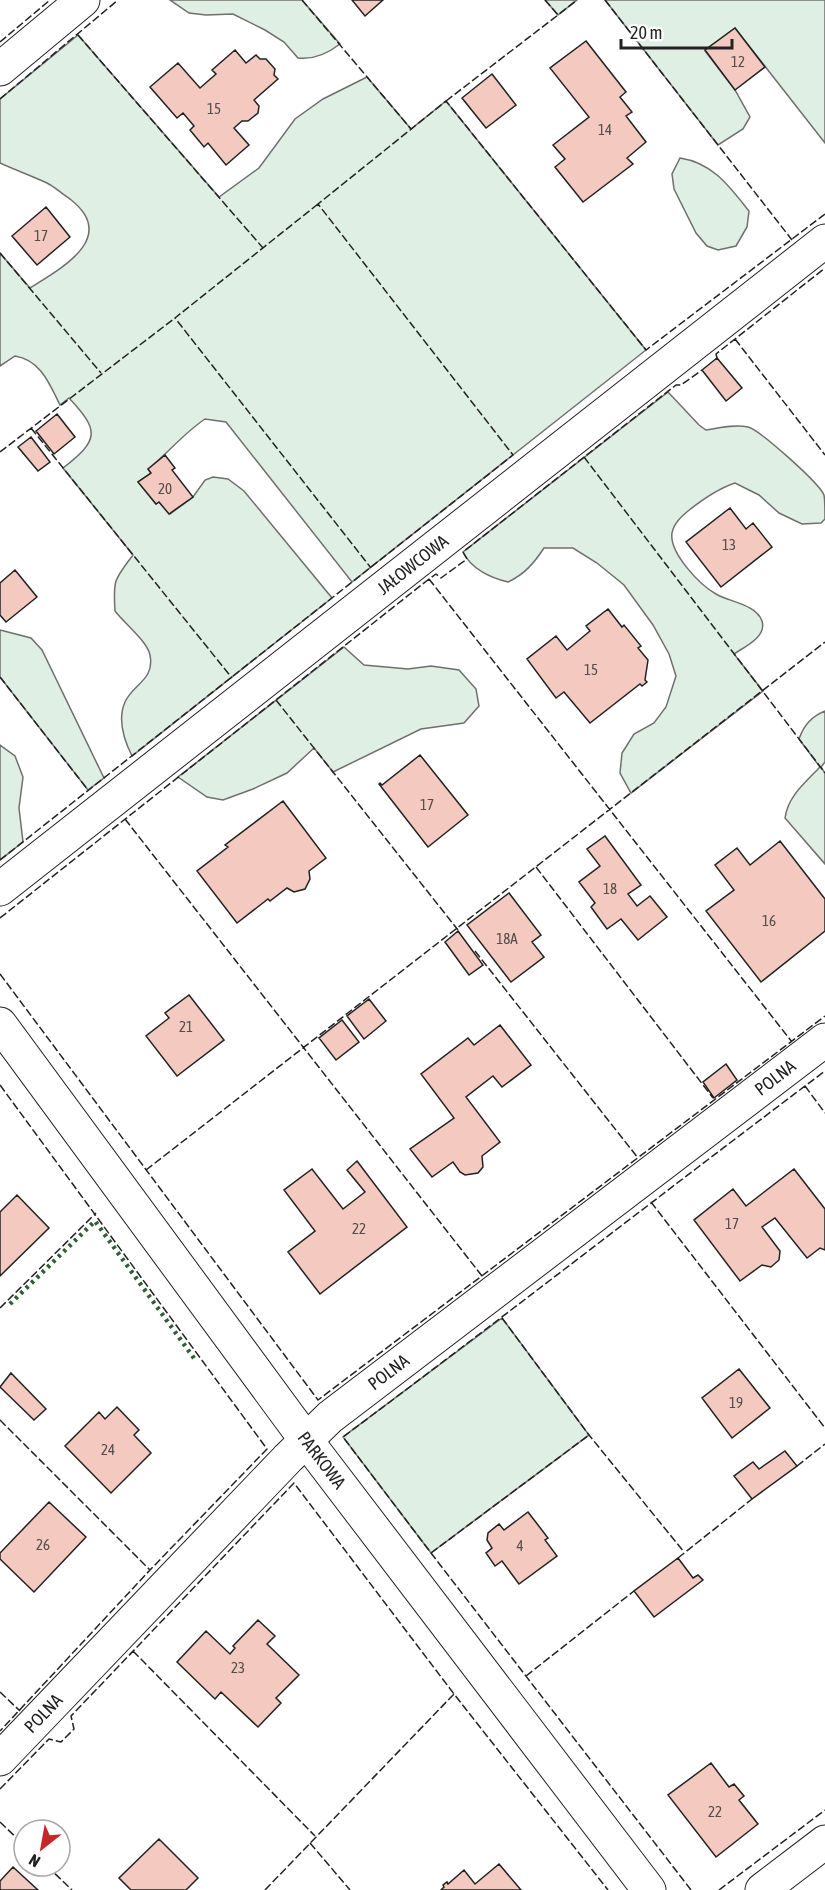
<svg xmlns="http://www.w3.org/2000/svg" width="825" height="1890" font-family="'Asap Condensed',sans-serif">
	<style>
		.green { fill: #e0efe3; stroke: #6f6f6f; stroke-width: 1.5 }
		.building { fill: #f3c9c0; stroke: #222; stroke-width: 1.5 }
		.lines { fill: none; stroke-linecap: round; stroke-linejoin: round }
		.street-casing { stroke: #222; stroke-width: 35 }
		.street { stroke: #fff; stroke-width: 33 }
		.hedge { stroke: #2f5e38; stroke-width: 4.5; stroke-dasharray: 3 4.5; stroke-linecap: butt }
		.fence { stroke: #222; stroke-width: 1.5; stroke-dasharray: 8 3; stroke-linecap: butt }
		.labels { text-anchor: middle; stroke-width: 4.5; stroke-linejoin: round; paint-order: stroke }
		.number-label { font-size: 15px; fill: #564c4a }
		.street-label { font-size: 18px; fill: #222; stroke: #fff }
	</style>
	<rect width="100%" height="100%" fill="#fff"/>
	<!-- green -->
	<path class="green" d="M 170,0 L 302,0 L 340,44 C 327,54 314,60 298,58 L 284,42 L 265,30 L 233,14 L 206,15 L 189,13 Z
		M 545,0 L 577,0 L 558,15 Z
		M 605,0 L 825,0 L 825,143 L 735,28 L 705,51 L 735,90 L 750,117 L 743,129 L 718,145 Z
		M 78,35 L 219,197 L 259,168 L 295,119 L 323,99 L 367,77 L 411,129 L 446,101 L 646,350 L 352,582 L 226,422 L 205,419 C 184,433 168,453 148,469 L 151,473 L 138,482 L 156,504 L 159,502 L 170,514 L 193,497 L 205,480 L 213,477 L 228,479 L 244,491 L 332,598 L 132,756 C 124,740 117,720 125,702 C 133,684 155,680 150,655 C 147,641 124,623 115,611 C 113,580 114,580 133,555 L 63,468 C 99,440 100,431 69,398 L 60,405 C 50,385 41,360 15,356 L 0,366 L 0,253 L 30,288 C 62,268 119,237 70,199 C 62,194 55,187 47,183 C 32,176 15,170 0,163 L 0,99 Z
		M 680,158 C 713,163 729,186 749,211 L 747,227 L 736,246 L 718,250 L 707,246 L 696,233 L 674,189 L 672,174 Z
		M 668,392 L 699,425 L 706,430 C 719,428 734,424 748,427 C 760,430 819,483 824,495 C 825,501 825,512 825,519 L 821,523 L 802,524 L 779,513 L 759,495 L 735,483 C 717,489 703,499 688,511 C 681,517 674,523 672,533 C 669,553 700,585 716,594 C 729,602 756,604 762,621 C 767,637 744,647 734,654 L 763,691 L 631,793 L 620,773 L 622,753 L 634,734 L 654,723 L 666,707 L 676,676 L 669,654 L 653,625 L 624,585 L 597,563 L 573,548 L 544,548 C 534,563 525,574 508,582 C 491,578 471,569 463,552 Z
		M 0,630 L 31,638 L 42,650 L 104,778 L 88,790 L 0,677 Z
		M 344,647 L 364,665 L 408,669 L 431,666 L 459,670 L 476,689 L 479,706 L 464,723 L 421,729 L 333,772 L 314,748 L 287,773 L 253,789 L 223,800 L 207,797 L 178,777 Z
		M 825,711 L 825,762 L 821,767 L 825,773 L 825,864 L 785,818 C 788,796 805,783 820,767 L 799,739 C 804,725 811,717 825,711 Z
		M 0,745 L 15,756 L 23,777 L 19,808 L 23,842 L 0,860 Z
		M 502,1318 L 589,1435 L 431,1553 L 343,1437 Z"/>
	<!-- building -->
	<path class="building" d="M 352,0 L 383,0 L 365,16 Z
		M 735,28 L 765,67 L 735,90 L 705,50 Z
		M 586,41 L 626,92 L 620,97 L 632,112 L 626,116 L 646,142 L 627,158 L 633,164 L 583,202 L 555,167 L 565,159 L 553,145 L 589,117 L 550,68 Z
		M 235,50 L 246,63 L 256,55 L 260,59 L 266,59 L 275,69 L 274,75 L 278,79 L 254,100 L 259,106 L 258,113 L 248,121 L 242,121 L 234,128 L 249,145 L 226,165 L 208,143 L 204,147 L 190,130 L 194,126 L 183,113 L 177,118 L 150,87 L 178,63 L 200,88 L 216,74 L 212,70 Z
		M 492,74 L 516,105 L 486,128 L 462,98 Z
		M 46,207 L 70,237 L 37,265 L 12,236 Z
		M 717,358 L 742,388 L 726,401 L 702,370 Z
		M 57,414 L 75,437 L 54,454 L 36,431 Z
		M 31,437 L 50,462 L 38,471 L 18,447 Z
		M 165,455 L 175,468 L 172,470 L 193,497 L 169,514 L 159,502 L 156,504 L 138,482 L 151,473 L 148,469 Z
		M 730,508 L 746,529 L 753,523 L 772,547 L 721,587 L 686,542 Z
		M 15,570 L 37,597 L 6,622 L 0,615 L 0,583 Z
		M 608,609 L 622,627 L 624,625 L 641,646 L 638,648 L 648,660 L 645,680 L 647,682 L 642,686 L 640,684 L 590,723 L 564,692 L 556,698 L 527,659 L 556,636 L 567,650 L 590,631 L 586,626 Z
		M 420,755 L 468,815 L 428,847 L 379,784 L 380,783 L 382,785 Z
		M 283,801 L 326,858 L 309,871 L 310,879 L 305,889 L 294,892 L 287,888 L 270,901 L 268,899 L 237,923 L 197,871 L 228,847 L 225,845 Z
		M 605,836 L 641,885 L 628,894 L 637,906 L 650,896 L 667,917 L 638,940 L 621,919 L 607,929 L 591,907 L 595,903 L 579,882 L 600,866 L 587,849 Z
		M 780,841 L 825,899 L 825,931 L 761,982 L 706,911 L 734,890 L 715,865 L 737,848 L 750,865 Z
		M 509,893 L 541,935 L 532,942 L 544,957 L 511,982 L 467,925 Z
		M 458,931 L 483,965 L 469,975 L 445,942 Z
		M 189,995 L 224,1040 L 177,1076 L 146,1036 L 169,1018 L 165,1013 Z
		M 369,999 L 386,1021 L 364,1039 L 347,1016 Z
		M 342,1020 L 359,1042 L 336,1060 L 319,1038 Z
		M 500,1025 L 531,1065 L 502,1087 L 493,1076 L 466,1097 L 500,1142 L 482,1156 L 483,1167 L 478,1173 L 465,1175 L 460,1172 L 453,1162 L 432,1177 L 410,1149 L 454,1118 L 421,1074 L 468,1038 L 474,1045 Z
		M 726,1064 L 737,1080 L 714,1098 L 703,1082 Z
		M 357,1161 L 407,1227 L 320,1294 L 288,1252 L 315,1231 L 284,1190 L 312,1169 L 343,1209 L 365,1192 L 347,1170 Z
		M 794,1169 L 825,1209 L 825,1250 L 820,1248 L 807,1258 L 775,1218 L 762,1227 L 780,1251 L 779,1260 L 771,1267 L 762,1265 L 740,1281 L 694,1220 L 733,1189 L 746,1206 Z
		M 17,1195 L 49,1228 L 0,1276 L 0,1212 Z
		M 739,1369 L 770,1408 L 732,1438 L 702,1398 Z
		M 11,1373 L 46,1409 L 34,1420 L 0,1387 Z
		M 117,1407 L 139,1430 L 134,1435 L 151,1453 L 111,1493 L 65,1446 L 99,1412 L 105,1419 Z
		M 785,1451 L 797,1466 L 752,1499 L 734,1476 L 753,1462 L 759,1469 Z
		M 49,1502 L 86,1537 L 34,1592 L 0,1559 L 0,1553 Z
		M 528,1512 L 548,1538 L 545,1540 L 557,1556 L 519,1584 L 502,1561 L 495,1566 L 486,1553 L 492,1548 L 487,1540 L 488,1533 L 499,1524 L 504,1530 Z
		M 678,1558 L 693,1578 L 698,1575 L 703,1580 L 654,1617 L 634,1591 Z
		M 258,1620 L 275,1636 L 267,1644 L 299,1675 L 276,1698 L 281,1703 L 258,1727 L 221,1692 L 215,1699 L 177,1662 L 206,1631 L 230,1654 L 235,1648 L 233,1646 Z
		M 711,1763 L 729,1787 L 734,1784 L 744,1796 L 739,1800 L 758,1824 L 716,1857 L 668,1795 Z
		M 159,1839 L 198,1878 L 186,1890 L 131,1890 L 119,1878 Z
		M 499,1864 L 521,1890 L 441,1890 L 444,1887 L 443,1885 L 447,1882 L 448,1884 L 464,1870 L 475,1884 Z
		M 13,1867 L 38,1890 L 0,1890 L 0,1881 Z"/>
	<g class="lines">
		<defs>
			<g id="street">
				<path d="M 0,69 L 83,0"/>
				<path id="s1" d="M 0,889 L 825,241"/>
				<path id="s2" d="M 0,1024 L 306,1440 L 649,1890"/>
				<path id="s3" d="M 0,1759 L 288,1458 L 330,1417 L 825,1040"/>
				<path d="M 762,1890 L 825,1842"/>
			</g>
		</defs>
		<!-- street casing -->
		<use href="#street" class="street-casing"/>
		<!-- street -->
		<use href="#street" class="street"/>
		<!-- hedge -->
		<path class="hedge" d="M 10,1304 L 95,1221 L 196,1361"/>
		<!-- fence -->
		<path class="fence" d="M 302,0 L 411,129
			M 545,0 L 558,15 L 577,0
			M 605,0 L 792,240
			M 78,35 L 263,248
			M 0,42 L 50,0
			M 0,99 L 118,0
			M 446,101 L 558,15
			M 318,204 L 175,318 L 371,568
			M 0,253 L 101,373
			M 735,339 L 825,455
			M 717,358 L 716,354 L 825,268
			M 31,428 L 232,678
			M 0,452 L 175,318
			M 584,457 L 825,773
			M 429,579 L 792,1042
			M 0,677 L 88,790
			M 276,700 L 458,930
			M 125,819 L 482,1276
			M 0,860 L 513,455 L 318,204 L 446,101 L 646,350 L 825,214
			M 536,867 L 713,1098
			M 0,918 L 429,579 L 436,574 L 441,578 L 467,559 L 463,552 L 676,385 L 681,385 L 702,370
			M 475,951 L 638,1158
			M 0,974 L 318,1400 L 825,1016
			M 0,1085 L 267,1449 L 150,1570 L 0,1731
			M 805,1086 L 825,1113
			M 146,1170 L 825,642
			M 651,1202 L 825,1428
			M 0,1308 L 96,1213
			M 502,1318 L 589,1435 L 684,1552
			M 0,1420 L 150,1570
			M 797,1466 L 825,1444
			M 431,1553 L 589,1435
			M 678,1558 L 752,1499
			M 133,1651 L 315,1836
			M 526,1676 L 634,1591
			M 0,1692 L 20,1711
			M 0,1789 L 49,1739 L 61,1742 L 74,1729 L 71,1716 L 294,1483 L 454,1694 L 608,1890
			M 0,1822 L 24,1845
			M 310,1843 L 350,1890
			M 47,1866 L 72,1890
			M 265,1890 L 454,1694
			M 691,1890 L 431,1553 L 343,1437 C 505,1316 664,1192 825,1071
			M 719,1890 L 825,1810"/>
	</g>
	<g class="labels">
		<!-- number labels -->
		<g class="number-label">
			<text x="738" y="67">12</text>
			<text x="214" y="114">15</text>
			<text x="605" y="135">14</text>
			<text x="41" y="241">17</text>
			<text x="165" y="494">20</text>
			<text x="729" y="550">13</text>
			<text x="591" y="675">15</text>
			<text x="427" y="810">17</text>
			<text x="610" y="894">18</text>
			<text x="769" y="926">16</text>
			<text x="507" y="944">18A</text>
			<text x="186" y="1032">21</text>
			<text x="732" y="1229">17</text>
			<text x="359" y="1234">22</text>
			<text x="736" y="1408">19</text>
			<text x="108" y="1455">24</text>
			<text x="43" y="1550">26</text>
			<text x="520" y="1551">4</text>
			<text x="238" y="1673">23</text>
			<text x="715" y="1817">22</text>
		</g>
		<!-- street labels -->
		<g class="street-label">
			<text dy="6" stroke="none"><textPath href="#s1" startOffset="525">JAŁOWCOWA</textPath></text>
			<text dy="6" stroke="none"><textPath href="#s3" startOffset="1035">POLNA</textPath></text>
			<text dy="6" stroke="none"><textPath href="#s3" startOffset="549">POLNA</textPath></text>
			<text dy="6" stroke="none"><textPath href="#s2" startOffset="542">PARKOWA</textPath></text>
			<text dy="6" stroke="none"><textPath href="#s3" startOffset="63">POLNA</textPath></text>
		</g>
	</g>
	<!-- north arrow -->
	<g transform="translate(42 1848) rotate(211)"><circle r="28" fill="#ffffff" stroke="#a7a7a7" stroke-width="1.5"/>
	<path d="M0-4.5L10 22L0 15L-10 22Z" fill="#c62828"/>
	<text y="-9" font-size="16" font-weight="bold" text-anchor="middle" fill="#222222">N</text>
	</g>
	<!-- scale -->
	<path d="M621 39v9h111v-9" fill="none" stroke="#222222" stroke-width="3"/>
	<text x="630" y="39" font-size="18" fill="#222222" stroke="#ffffff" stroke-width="4.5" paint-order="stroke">20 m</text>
</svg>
